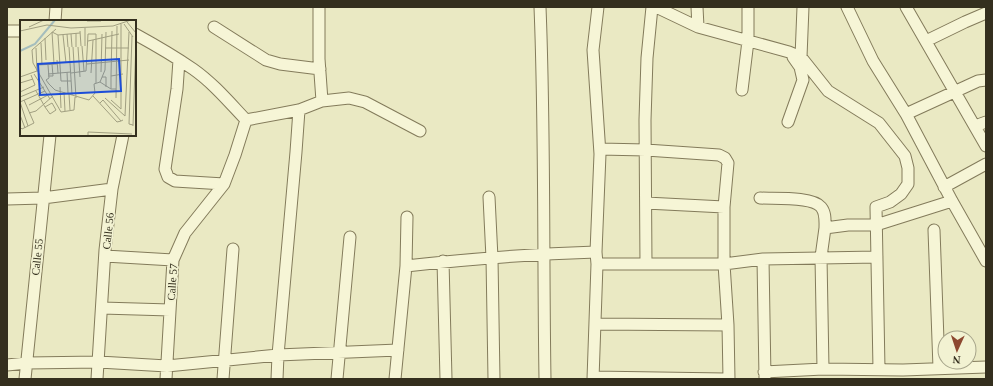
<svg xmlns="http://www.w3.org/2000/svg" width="993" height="386" font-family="Georgia,serif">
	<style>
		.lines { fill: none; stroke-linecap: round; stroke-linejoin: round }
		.minor-casing { stroke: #837b5b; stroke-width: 13 }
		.minor { stroke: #f6f5d6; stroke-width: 11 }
		.labels { text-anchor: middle; stroke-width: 3.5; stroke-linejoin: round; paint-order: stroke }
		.street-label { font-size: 11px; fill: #342f1e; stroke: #f2f2d2 }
		.inset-river { fill: none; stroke: #a5bebd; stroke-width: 2 }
		.inset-road { fill: none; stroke: #a19f81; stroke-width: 1 }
		.view { fill: #1d4ed8; fill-opacity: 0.15; stroke: #1d4ed8; stroke-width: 2 }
		.inset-edge { fill: none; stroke: #342f1e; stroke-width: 2 }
	</style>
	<rect width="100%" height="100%" fill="#eae9c3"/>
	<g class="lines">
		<defs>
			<path id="minor" d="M 540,7 C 545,131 543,255 545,379
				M 656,7 L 698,27 L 789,52 L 801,57 L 828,91 L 879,123 L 905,156 L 908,168 L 908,184 L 901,194 L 890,202 L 876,207 L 879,369
				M 697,7 L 698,27
				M 847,7 L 873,61 L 906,114 L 952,201 L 986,261
				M 906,7 L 986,146
				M 55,21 L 56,7
				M 214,27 L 266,60 L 280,64 L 320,69
				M 7,31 L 21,31
				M 135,34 C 155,45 174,56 193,69 C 213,83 229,102 246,120
				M 926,41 L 965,22 L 986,13
				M 801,57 L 803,7
				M 179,60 L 177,89 L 165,169 L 168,177 L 175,181 L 224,184
				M 742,90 L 748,41 L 748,7
				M 322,101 L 349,98 L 365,102 L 420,131
				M 906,114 L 978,81 L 986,80
				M 788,122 L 803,80 L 800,67 L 793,57
				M 975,126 L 986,122
				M 600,149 L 646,150 L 719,155 L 725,158 L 728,163 L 724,207 L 724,264 L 728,325 L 729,379
				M 944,187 L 986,164
				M 112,189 L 123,135
				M 489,197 L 492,258 L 494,379
				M 760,198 C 773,199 812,196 821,207 C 826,213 825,221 825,228
				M 7,199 L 43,198 L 112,189 L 105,250 L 97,379
				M 646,203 L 724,207
				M 934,230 L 939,368
				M 105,256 L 173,260
				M 763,259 L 765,378
				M 443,261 L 446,379
				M 597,264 L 724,264 L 763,259 L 877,257
				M 646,264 L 645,120 L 647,58 L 652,7
				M 406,266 L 407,217
				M 102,308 L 170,310
				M 595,324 L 728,325
				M 7,365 L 27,363 L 99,362 L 167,366 L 278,355 L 398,350
				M 823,369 L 821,257 L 825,228 L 848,225 L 876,225 L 952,201
				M 764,372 L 823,369 L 903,370 L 986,367
				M 593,377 L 725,379
				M 25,379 L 50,135
				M 166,379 L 173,260 L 185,233 L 224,184 L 235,155 L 246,120 L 299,110 L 322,101 L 319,59 L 319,7
				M 223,379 L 233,249
				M 277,379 L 278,355 L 296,152 L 299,110
				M 337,379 L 350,237
				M 395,379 L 406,266 C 469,259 532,254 596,252
				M 593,379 L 597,264 L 596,252 L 600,154 L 593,50 L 598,7"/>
		</defs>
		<!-- minor casing -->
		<use href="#minor" class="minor-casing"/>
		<!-- minor -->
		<use href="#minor" class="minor"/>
	</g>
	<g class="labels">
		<!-- street labels -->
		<g class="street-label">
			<text transform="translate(108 231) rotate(-84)" y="4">Calle 56</text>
			<text transform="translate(37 257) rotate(-84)" y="4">Calle 55</text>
			<text transform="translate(172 282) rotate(-86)" y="4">Calle 57</text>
		</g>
	</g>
	<!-- overview -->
	<g transform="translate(20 20)">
		<rect width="116" height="116" fill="#eae9c3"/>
		<path class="inset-river" d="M 0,31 L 15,24 L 35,0"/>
		<path class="inset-road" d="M 67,1 L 81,1M 107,2 L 116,13M 104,4 L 113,17M 9,7 L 24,0M 36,9 L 12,30 L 13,43 L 41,92 L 54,90 L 55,77M 0,11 L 27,5 L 51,8 L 93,6 L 111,0M 60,11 L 61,26M 92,11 L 91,56 L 103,54M 32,12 L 34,44M 32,12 L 38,15 L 60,13M 56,13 L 56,27M 47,14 L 48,27M 51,14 L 52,27M 38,15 L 41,61 L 51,61M 43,15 L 46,43M 112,16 L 109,104 L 113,105M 25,18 L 26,40M 68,21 L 99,14M 21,23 L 22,45M 62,26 L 64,51M 65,26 L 65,8M 49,27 L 52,75M 53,27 L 56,78M 58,27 L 60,57M 85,28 L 109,28M 37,40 L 38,53M 67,44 L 109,40M 16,45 L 37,44M 28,45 L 29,58 L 26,60 L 29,64 L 35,70 L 69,80 L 75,73 L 74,64 L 80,62 L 85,50 L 86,12M 47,52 L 48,73M 81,52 L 82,14M 51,53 L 66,51 L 68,14 L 76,14 L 76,63M 71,53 L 73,20M 14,54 L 30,79M 28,54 L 51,52M 28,56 L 33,56 L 32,44M 0,57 L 17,51 L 16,28M 82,57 L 86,57 L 86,67M 80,62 L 91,69 L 96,69M 0,63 L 13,59M 40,67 L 41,88M 91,69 L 91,56M 16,71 L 25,87 L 32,83 L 36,90 L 30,94 L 25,87M 0,72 L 15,65 L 11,55M 44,72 L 45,91M 49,74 L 50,90M 73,76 L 97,102 L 101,101M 0,77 L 24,67M 85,78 L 105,96M 96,78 L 97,6M 91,80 L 101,89M 0,82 L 25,71M 0,82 L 8,106M 80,83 L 83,80 L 101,101 L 103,100M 9,85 L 28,75M 101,89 L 101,4M 9,93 L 16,91 L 33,76M 0,95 L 5,108M 105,96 L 109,12M 113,106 L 116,20M 0,107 L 2,109 L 14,103 L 4,80M 68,116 L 68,112 L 112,114"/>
		<path class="view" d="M 99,39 L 101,71 L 20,75 L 18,44 Z"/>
		<rect width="116" height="116" class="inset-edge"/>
	</g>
	<!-- border -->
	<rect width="993" height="386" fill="none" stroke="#342f1e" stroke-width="16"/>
	<!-- north arrow -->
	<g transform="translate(957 350) rotate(183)"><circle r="19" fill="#f2f2d2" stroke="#a6a48a"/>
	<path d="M0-3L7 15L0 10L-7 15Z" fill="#8d4830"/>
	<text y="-6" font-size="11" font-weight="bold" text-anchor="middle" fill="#342f1e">N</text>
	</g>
</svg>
